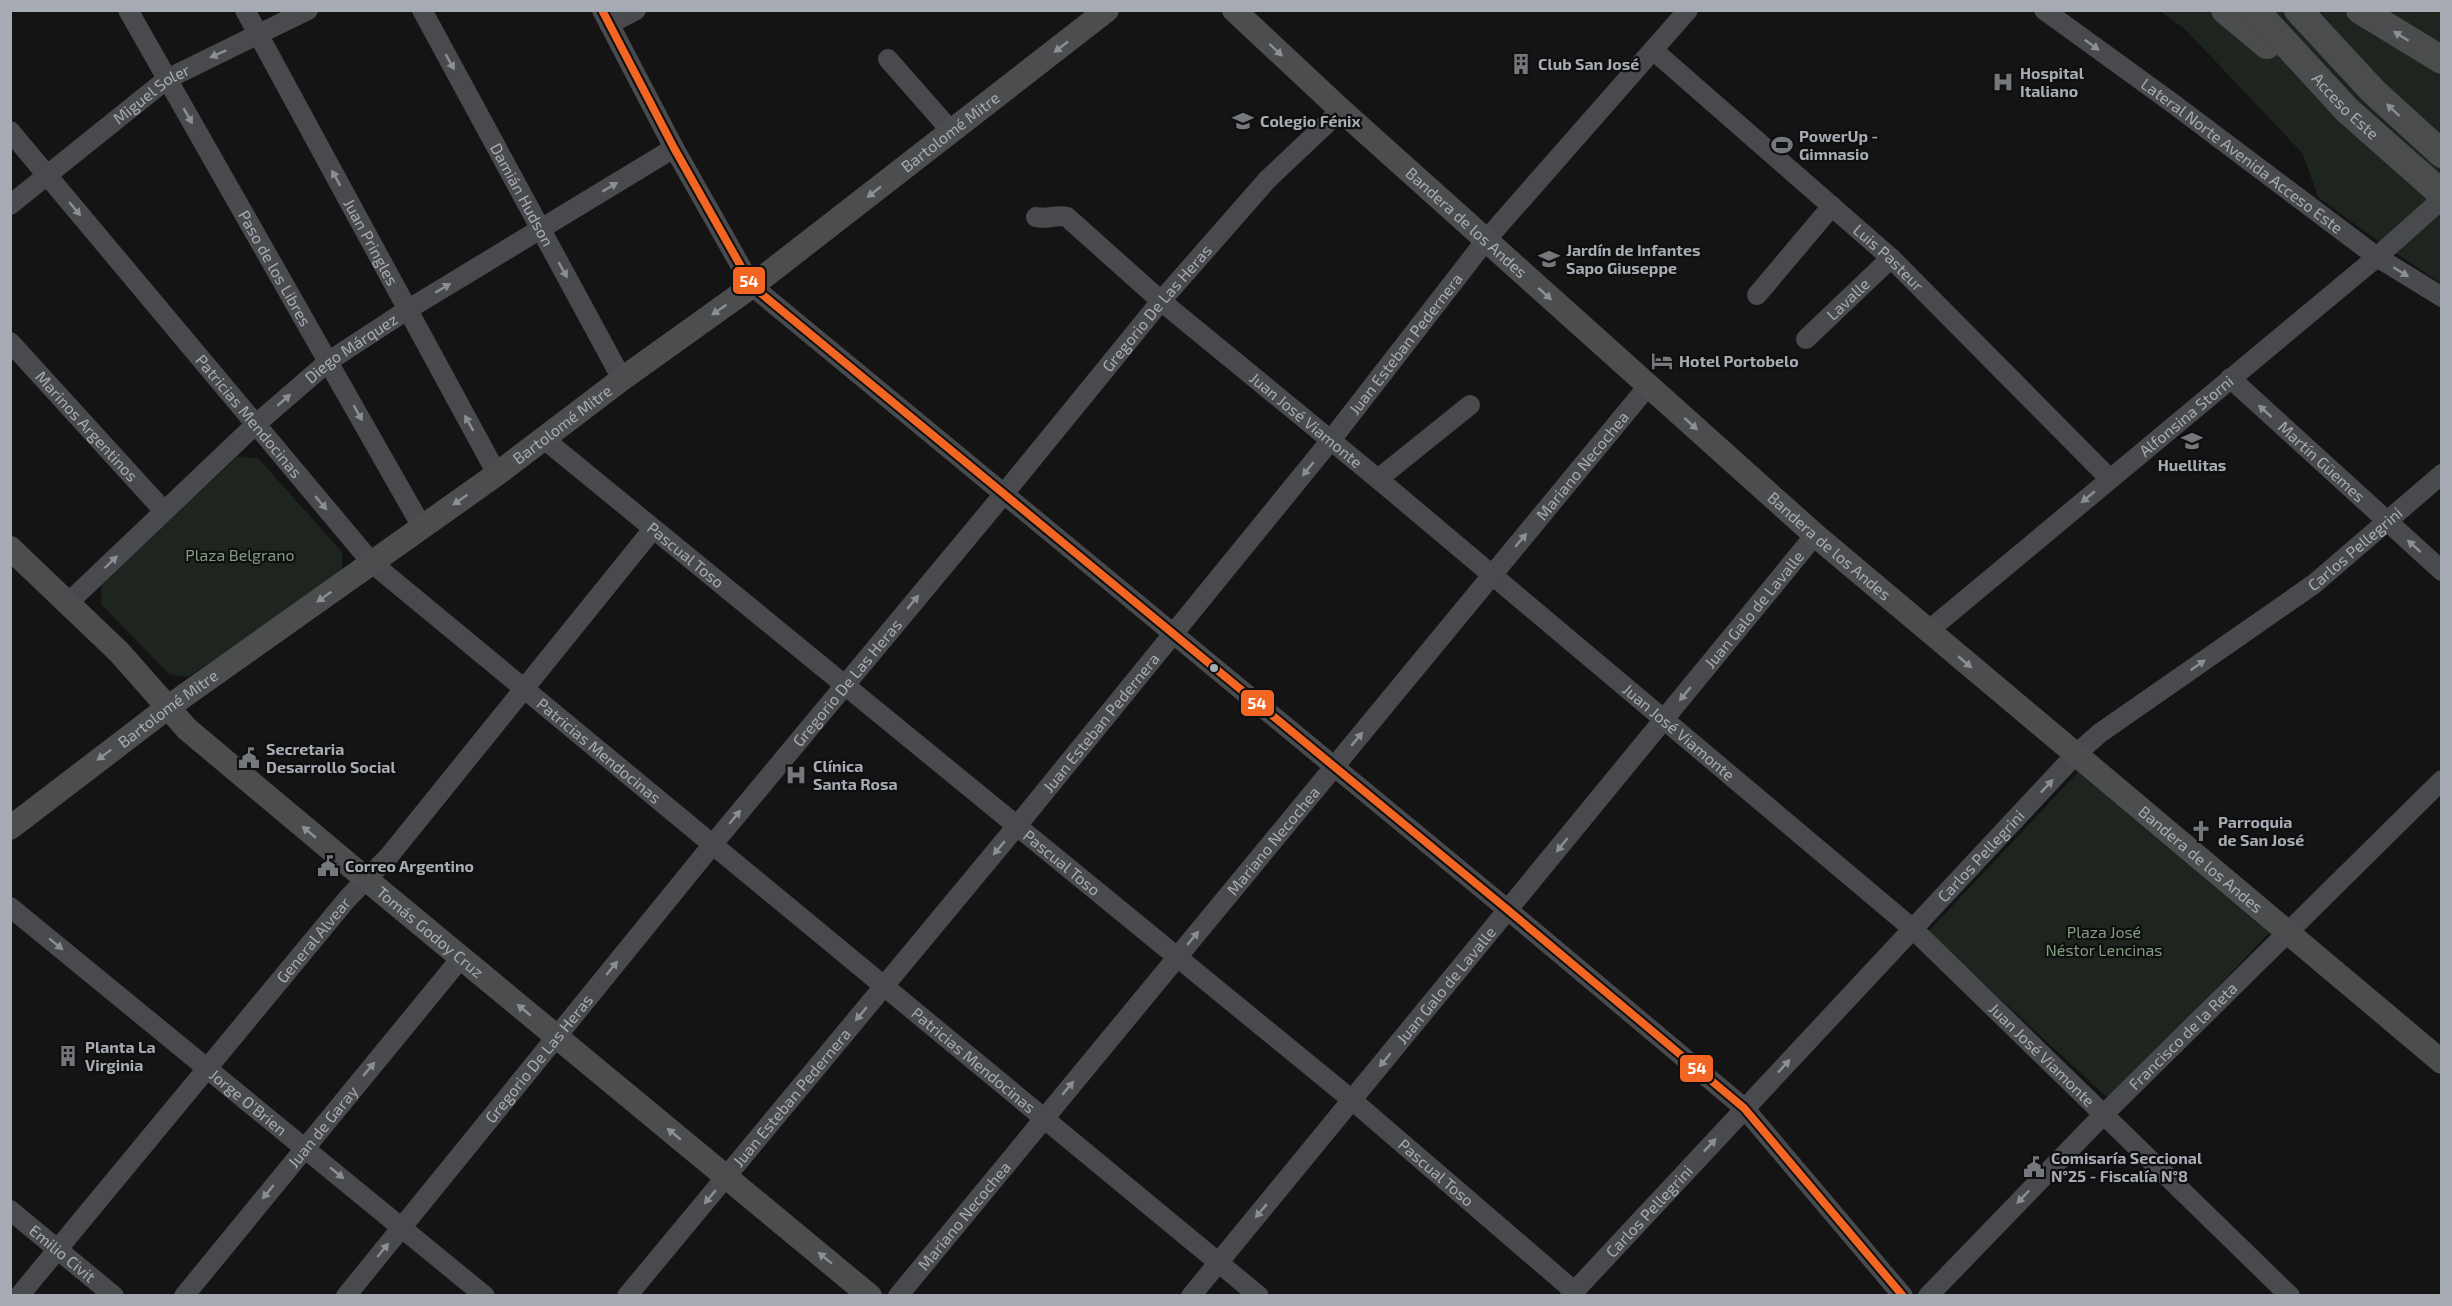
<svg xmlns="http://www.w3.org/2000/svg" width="2452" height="1306" font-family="'Exo 2',sans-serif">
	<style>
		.green { fill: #1e251f }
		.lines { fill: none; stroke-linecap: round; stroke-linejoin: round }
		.minor { stroke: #494a4d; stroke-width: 20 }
		.major { stroke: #4c4d4f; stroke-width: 24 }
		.highway { stroke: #4b4c4e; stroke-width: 28 }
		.bus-1-casing { stroke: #0f0f10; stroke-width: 12 }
		.bus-1 { stroke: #f26522; stroke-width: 8 }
		.oneway { fill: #8b8f95 }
		.oneway2 { fill: #8c9096 }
		.bus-dot { fill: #a7acb4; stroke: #0f0f10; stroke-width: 2 }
		.labels { text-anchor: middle; stroke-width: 4.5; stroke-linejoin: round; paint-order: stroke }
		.poi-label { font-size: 16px; font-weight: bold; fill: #a7acb4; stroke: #0f0f10; text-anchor: start }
		.street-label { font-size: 16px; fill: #a7acb4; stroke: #0f0f10 }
		.park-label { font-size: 16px; fill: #809d80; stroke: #0f0f10 }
		.line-badge { stroke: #0f0f10; stroke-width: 2 }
		.badge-label { font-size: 16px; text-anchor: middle; font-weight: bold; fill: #fff }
	</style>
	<rect width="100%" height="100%" fill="#141415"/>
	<!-- green -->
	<path class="green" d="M 2160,11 L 2441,11 L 2441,283 L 2382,244 L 2318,197 L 2303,154 L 2185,29 Z
		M 237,457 L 258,458 L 342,552 L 342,575 L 188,677 L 169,674 L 101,604 L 102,583 Z
		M 2078,772 L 2269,933 L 2110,1100 L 1928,932 Z"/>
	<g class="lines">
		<!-- minor -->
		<g class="minor">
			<path id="s1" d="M 128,10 L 422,527"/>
			<path id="s2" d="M 245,10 L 497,474"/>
			<path id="s3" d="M 422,10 L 622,379"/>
			<path d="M 602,10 L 674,148 L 752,286 L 1508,910 L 1744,1108 L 1903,1296"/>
			<path id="s4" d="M 2044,10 L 2171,102 L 2377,257 L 2442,297"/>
			<path d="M 609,24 L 636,10"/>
			<path id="s5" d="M 1653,50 L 1891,258 L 2110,479"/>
			<path d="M 888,59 L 952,132"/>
			<path id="s6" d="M 10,131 L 372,563 L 1259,1296"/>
			<path id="s7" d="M 10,205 L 167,79 L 308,10"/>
			<path id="s8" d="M 1036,217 C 1048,220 1055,214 1067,217 L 1161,301 L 1378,479 L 1913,929 L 2290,1296"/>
			<path d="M 1757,295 L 1832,206"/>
			<path id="s9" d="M 1806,339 L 1891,258"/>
			<path id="s10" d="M 10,342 L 164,511"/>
			<path id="s11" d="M 2230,378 L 2442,571"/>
			<path id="s12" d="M 544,439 L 1352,1100 L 1574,1291"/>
			<path d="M 1378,479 L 1470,405"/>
			<path id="s13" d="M 69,602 L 255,425 L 329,361 L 407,310 L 674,148"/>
			<path id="s14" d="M 1928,631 L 2377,257 L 2442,199"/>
			<path id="s15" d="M 10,907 L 485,1296"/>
			<path id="s16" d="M 10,1210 L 114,1296"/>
			<path id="s17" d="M 19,1296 L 348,898 L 389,856 L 653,529"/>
			<path id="s18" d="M 184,1296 L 461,958"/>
			<path id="s19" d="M 346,1296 L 713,844 L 1003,495 L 1161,301 L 1267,180 L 1341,110"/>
			<path id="s20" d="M 627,1296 L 1016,827 L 1331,440 L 1486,240 L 1688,10"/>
			<path id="s21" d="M 898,1296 L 1648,386"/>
			<path id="s22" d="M 1191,1296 L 1815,535"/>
			<path id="s23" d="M 1570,1296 L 2076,754 L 2100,733 L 2314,584 L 2442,474"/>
			<path id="s24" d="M 1928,1296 L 2104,1114 L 2442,780"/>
		</g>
		<!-- major -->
		<g class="major">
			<path id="s25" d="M 1234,10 L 1341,110 L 1815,535 L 2442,1062"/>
			<path id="s26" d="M 10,548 L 119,652 L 187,729 L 366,879 L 870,1296"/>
			<path id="s27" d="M 10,828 L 167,708 L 497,474 L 622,379 L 752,286 L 1107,10"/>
		</g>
		<!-- highway -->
		<g class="highway">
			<path d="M 2225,10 L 2267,45"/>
			<path id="s28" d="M 2255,10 L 2347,110 L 2442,194"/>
			<path d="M 2298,10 L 2373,91 L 2442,154"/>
			<path d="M 2360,10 L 2442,60"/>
		</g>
		<defs>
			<path id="bus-1" d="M 602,10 L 674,148 L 752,286 L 1508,910 L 1744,1108 L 1903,1296"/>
		</defs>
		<!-- bus-1 casing -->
		<use href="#bus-1" class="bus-1-casing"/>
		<!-- bus-1 -->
		<use href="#bus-1" class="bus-1"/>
	</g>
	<!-- one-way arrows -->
	<defs><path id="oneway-solid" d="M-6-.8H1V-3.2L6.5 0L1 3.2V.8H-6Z" transform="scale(1.5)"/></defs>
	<g class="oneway">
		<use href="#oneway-solid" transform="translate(2401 36) rotate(-148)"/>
		<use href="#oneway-solid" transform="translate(2092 45) rotate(36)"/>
		<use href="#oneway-solid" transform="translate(218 54) rotate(156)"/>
		<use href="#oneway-solid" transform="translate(450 62) rotate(61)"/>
		<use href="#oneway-solid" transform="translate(2393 110) rotate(-137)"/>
		<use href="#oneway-solid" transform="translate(188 116) rotate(60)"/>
		<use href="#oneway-solid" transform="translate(336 178) rotate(-119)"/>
		<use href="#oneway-solid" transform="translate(610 187) rotate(-31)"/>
		<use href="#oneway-solid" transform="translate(75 209) rotate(50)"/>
		<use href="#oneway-solid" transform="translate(563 270) rotate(61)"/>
		<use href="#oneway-solid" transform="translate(2401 272) rotate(32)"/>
		<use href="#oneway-solid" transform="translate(443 288) rotate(-31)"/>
		<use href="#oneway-solid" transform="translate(284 400) rotate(-41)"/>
		<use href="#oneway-solid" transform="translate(2265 411) rotate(-138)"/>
		<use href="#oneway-solid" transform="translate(358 413) rotate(61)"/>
		<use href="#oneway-solid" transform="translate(469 423) rotate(-119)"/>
		<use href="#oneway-solid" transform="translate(1308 469) rotate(129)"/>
		<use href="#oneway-solid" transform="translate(2088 497) rotate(140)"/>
		<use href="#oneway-solid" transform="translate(321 503) rotate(50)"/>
		<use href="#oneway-solid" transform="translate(1521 540) rotate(-50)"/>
		<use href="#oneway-solid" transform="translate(2414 546) rotate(-138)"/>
		<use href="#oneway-solid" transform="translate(111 562) rotate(-44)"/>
		<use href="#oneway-solid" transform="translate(913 602) rotate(-50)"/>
		<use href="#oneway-solid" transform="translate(2198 665) rotate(-35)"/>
		<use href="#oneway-solid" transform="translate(1685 694) rotate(129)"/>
		<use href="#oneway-solid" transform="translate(1357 739) rotate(-50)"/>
		<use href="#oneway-solid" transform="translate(2047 786) rotate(-47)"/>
		<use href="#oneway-solid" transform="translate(735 817) rotate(-51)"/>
		<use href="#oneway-solid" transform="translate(1562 845) rotate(129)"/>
		<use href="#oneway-solid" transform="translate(999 848) rotate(130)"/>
		<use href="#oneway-solid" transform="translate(1193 938) rotate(-50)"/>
		<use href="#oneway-solid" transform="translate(56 944) rotate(39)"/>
		<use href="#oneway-solid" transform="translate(612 968) rotate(-51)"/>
		<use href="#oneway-solid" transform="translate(861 1014) rotate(130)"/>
		<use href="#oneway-solid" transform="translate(1385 1060) rotate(129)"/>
		<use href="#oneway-solid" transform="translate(1784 1066) rotate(-47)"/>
		<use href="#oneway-solid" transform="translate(369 1069) rotate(-50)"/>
		<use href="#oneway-solid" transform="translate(1068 1088) rotate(-50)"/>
		<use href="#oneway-solid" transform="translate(1710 1145) rotate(-47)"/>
		<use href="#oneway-solid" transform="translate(337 1173) rotate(39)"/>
		<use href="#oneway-solid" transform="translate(268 1192) rotate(129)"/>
		<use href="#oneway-solid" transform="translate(710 1197) rotate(130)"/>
		<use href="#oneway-solid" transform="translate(2023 1197) rotate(134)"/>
		<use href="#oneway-solid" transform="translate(1261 1211) rotate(130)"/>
		<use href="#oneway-solid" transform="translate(383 1250) rotate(-51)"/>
	</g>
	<g class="oneway2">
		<use href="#oneway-solid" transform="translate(1061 47) rotate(142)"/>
		<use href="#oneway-solid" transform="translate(1276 50) rotate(43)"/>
		<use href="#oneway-solid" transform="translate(874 192) rotate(142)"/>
		<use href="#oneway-solid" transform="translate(1545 294) rotate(42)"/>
		<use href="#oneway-solid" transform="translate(719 310) rotate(145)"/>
		<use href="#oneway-solid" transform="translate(1691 424) rotate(42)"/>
		<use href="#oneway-solid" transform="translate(460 500) rotate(145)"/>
		<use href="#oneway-solid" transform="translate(324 597) rotate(145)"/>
		<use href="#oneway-solid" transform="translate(1965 662) rotate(40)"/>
		<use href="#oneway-solid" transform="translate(104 755) rotate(143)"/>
		<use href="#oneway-solid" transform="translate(309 832) rotate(-140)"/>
		<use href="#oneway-solid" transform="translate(524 1010) rotate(-140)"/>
		<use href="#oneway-solid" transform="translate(674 1134) rotate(-140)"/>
		<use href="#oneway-solid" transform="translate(825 1258) rotate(-141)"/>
	</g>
	<!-- icons -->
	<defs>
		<symbol id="building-bare" viewBox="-9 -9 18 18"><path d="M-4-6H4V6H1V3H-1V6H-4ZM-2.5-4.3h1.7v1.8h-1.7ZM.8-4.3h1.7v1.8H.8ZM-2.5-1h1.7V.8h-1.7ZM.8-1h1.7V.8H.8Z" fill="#74777c" stroke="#0f0f10" stroke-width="2.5" paint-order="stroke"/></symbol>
		<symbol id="hospital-bare" viewBox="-9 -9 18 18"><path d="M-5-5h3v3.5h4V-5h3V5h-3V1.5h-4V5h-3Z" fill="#74777c" stroke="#0f0f10" stroke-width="2.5" paint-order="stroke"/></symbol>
		<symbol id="school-bare" viewBox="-9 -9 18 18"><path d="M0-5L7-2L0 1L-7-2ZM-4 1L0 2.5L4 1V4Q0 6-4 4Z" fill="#74777c" stroke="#0f0f10" stroke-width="2.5" paint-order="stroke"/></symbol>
		<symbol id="stadium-bare" viewBox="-9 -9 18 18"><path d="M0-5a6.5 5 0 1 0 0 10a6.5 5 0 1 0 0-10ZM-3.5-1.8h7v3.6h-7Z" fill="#74777c" stroke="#0f0f10" stroke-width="2.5" paint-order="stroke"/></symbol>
		<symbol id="hotel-bare" viewBox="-9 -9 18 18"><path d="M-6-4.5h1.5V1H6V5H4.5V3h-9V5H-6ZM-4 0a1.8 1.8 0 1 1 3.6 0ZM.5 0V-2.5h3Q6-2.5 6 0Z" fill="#74777c" stroke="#0f0f10" stroke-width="2.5" paint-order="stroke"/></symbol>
		<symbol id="civic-bare" viewBox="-9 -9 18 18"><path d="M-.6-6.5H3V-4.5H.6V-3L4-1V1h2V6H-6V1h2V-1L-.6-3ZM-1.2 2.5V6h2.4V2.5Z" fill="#74777c" stroke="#0f0f10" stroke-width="2.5" paint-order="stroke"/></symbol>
		<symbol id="church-bare" viewBox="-9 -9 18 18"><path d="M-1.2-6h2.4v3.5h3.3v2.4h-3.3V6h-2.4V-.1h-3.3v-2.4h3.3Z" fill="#74777c" stroke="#0f0f10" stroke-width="2.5" paint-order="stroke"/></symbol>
	</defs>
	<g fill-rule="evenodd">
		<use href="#building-bare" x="1506" y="49" width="30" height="30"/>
		<use href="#hospital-bare" x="1988" y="67" width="30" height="30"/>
		<use href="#school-bare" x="1228" y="106" width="30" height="30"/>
		<use href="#stadium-bare" x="1767" y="130" width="30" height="30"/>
		<use href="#school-bare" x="1534" y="244" width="30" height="30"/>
		<use href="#hotel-bare" x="1647" y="346" width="30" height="30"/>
		<use href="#school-bare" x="2177" y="426" width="30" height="30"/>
		<use href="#civic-bare" x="234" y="743" width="30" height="30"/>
		<use href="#hospital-bare" x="781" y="760" width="30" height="30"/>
		<use href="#church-bare" x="2186" y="816" width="30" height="30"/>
		<use href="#civic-bare" x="313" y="851" width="30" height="30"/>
		<use href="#building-bare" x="53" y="1041" width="30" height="30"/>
		<use href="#civic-bare" x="2019" y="1152" width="30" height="30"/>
	</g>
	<!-- markers -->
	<circle class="bus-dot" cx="1214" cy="668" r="5"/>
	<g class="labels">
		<!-- poi labels -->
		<g class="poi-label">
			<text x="1538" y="70">Club San José</text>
			<text x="2020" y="79">Hospital<tspan x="2020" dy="18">Italiano</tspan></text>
			<text x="1260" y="127">Colegio Fénix</text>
			<text x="1799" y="142">PowerUp -<tspan x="1799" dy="18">Gimnasio</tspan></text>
			<text x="1566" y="256">Jardín de Infantes<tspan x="1566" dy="18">Sapo Giuseppe</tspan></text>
			<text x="1679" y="367">Hotel Portobelo</text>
			<text x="2192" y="471" text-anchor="middle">Huellitas</text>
			<text x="266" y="755">Secretaria<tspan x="266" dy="18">Desarrollo Social</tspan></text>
			<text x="813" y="772">Clínica<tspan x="813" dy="18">Santa Rosa</tspan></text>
			<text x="2218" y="828">Parroquia<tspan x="2218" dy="18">de San José</tspan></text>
			<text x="345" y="872">Correo Argentino</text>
			<text x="85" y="1053">Planta La<tspan x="85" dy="18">Virginia</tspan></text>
			<text x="2051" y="1164">Comisaría Seccional<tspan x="2051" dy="18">N°25 - Fiscalía N°8</tspan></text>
		</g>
		<!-- street labels -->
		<g class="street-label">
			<text dy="6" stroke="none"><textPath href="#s7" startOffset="180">Miguel Soler</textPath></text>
			<text dy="6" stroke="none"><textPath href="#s28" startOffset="132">Acceso Este</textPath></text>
			<text dy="6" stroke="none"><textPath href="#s27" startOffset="1170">Bartolomé Mitre</textPath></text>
			<text dy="6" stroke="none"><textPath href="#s4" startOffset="246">Lateral Norte Avenida Acceso Este</textPath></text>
			<text dy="6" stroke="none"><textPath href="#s3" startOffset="210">Damián Hudson</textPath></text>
			<text dy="6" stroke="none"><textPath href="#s25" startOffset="315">Bandera de los Andes</textPath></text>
			<text dy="6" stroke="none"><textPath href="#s2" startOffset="264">Juan Pringles</textPath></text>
			<text dy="6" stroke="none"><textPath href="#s5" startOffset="314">Luis Pasteur</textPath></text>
			<text dy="6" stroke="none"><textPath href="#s1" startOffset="297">Paso de los Libres</textPath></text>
			<text dy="6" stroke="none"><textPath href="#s9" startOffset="58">Lavalle</textPath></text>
			<text dy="6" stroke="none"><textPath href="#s19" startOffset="1278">Gregorio De Las Heras</textPath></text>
			<text dy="6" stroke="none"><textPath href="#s20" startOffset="1230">Juan Esteban Pedernera</textPath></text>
			<text dy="6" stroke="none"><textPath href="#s13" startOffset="380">Diego Márquez</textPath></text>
			<text dy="6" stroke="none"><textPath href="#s6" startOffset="372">Patricias Mendocinas</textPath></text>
			<text dy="6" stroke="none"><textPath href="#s14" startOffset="336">Alfonsina Storni</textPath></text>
			<text dy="6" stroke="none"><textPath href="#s8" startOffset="345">Juan José Viamonte</textPath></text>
			<text dy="6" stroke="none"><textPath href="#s27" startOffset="684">Bartolomé Mitre</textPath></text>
			<text dy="6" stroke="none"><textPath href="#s10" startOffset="114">Marinos Argentinos</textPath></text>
			<text dy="6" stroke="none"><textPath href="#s11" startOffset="124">Martín Güemes</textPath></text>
			<text dy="6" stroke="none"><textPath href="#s21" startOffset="1076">Mariano Necochea</textPath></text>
			<text dy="6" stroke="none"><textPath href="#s25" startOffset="801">Bandera de los Andes</textPath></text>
			<text dy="6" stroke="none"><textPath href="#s23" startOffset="1088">Carlos Pellegrini</textPath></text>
			<text dy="6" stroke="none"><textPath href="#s12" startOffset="183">Pascual Toso</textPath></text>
			<text dy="6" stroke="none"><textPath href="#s22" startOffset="888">Juan Galo de Lavalle</textPath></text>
			<text dy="6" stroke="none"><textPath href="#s19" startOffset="792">Gregorio De Las Heras</textPath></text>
			<text dy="6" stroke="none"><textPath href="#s27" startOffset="198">Bartolomé Mitre</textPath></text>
			<text dy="6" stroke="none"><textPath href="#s20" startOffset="744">Juan Esteban Pedernera</textPath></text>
			<text dy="6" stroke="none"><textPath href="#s8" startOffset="831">Juan José Viamonte</textPath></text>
			<text dy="6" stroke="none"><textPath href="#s6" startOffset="858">Patricias Mendocinas</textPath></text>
			<text dy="6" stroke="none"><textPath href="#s21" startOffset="590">Mariano Necochea</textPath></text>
			<text dy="6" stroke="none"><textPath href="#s23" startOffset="602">Carlos Pellegrini</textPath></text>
			<text dy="6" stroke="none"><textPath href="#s25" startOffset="1287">Bandera de los Andes</textPath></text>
			<text dy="6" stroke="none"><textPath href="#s12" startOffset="669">Pascual Toso</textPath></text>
			<text dy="6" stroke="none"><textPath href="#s26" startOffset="570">Tomás Godoy Cruz</textPath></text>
			<text dy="6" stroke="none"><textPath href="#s17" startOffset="462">General Alvear</textPath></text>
			<text dy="6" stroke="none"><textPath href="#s22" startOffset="402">Juan Galo de Lavalle</textPath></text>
			<text dy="6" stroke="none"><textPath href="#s24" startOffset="364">Francisco de la Reta</textPath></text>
			<text dy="6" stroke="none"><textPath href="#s8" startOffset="1317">Juan José Viamonte</textPath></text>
			<text dy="6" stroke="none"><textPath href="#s19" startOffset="306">Gregorio De Las Heras</textPath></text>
			<text dy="6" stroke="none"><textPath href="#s6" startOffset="1344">Patricias Mendocinas</textPath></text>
			<text dy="6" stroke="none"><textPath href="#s20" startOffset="258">Juan Esteban Pedernera</textPath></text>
			<text dy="6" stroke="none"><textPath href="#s15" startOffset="308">Jorge O'Brien</textPath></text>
			<text dy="6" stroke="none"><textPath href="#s18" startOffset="219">Juan de Garay</textPath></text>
			<text dy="6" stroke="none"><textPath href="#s12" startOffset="1155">Pascual Toso</textPath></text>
			<text dy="6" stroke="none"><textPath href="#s23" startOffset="116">Carlos Pellegrini</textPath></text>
			<text dy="6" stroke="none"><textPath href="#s21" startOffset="104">Mariano Necochea</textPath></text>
			<text dy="6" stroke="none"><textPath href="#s16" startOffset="68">Emilio Civit</textPath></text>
		</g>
		<!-- park labels -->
		<g class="park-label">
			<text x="240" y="561">Plaza Belgrano</text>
			<text x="2104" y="938">Plaza José<tspan x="2104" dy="18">Néstor Lencinas</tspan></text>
		</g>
	</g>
	<g class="line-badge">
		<rect x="732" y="266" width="34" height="29" rx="6" fill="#f26522"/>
		<rect x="1240" y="689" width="35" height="28" rx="6" fill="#f26522"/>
		<rect x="1679" y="1054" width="35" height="29" rx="6" fill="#f26522"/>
	</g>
	<g class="badge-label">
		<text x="749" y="287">54</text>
		<text x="1257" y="709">54</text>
		<text x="1697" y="1074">54</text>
	</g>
	<!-- border -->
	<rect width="2452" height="1306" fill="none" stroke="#a7acb4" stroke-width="24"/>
</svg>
